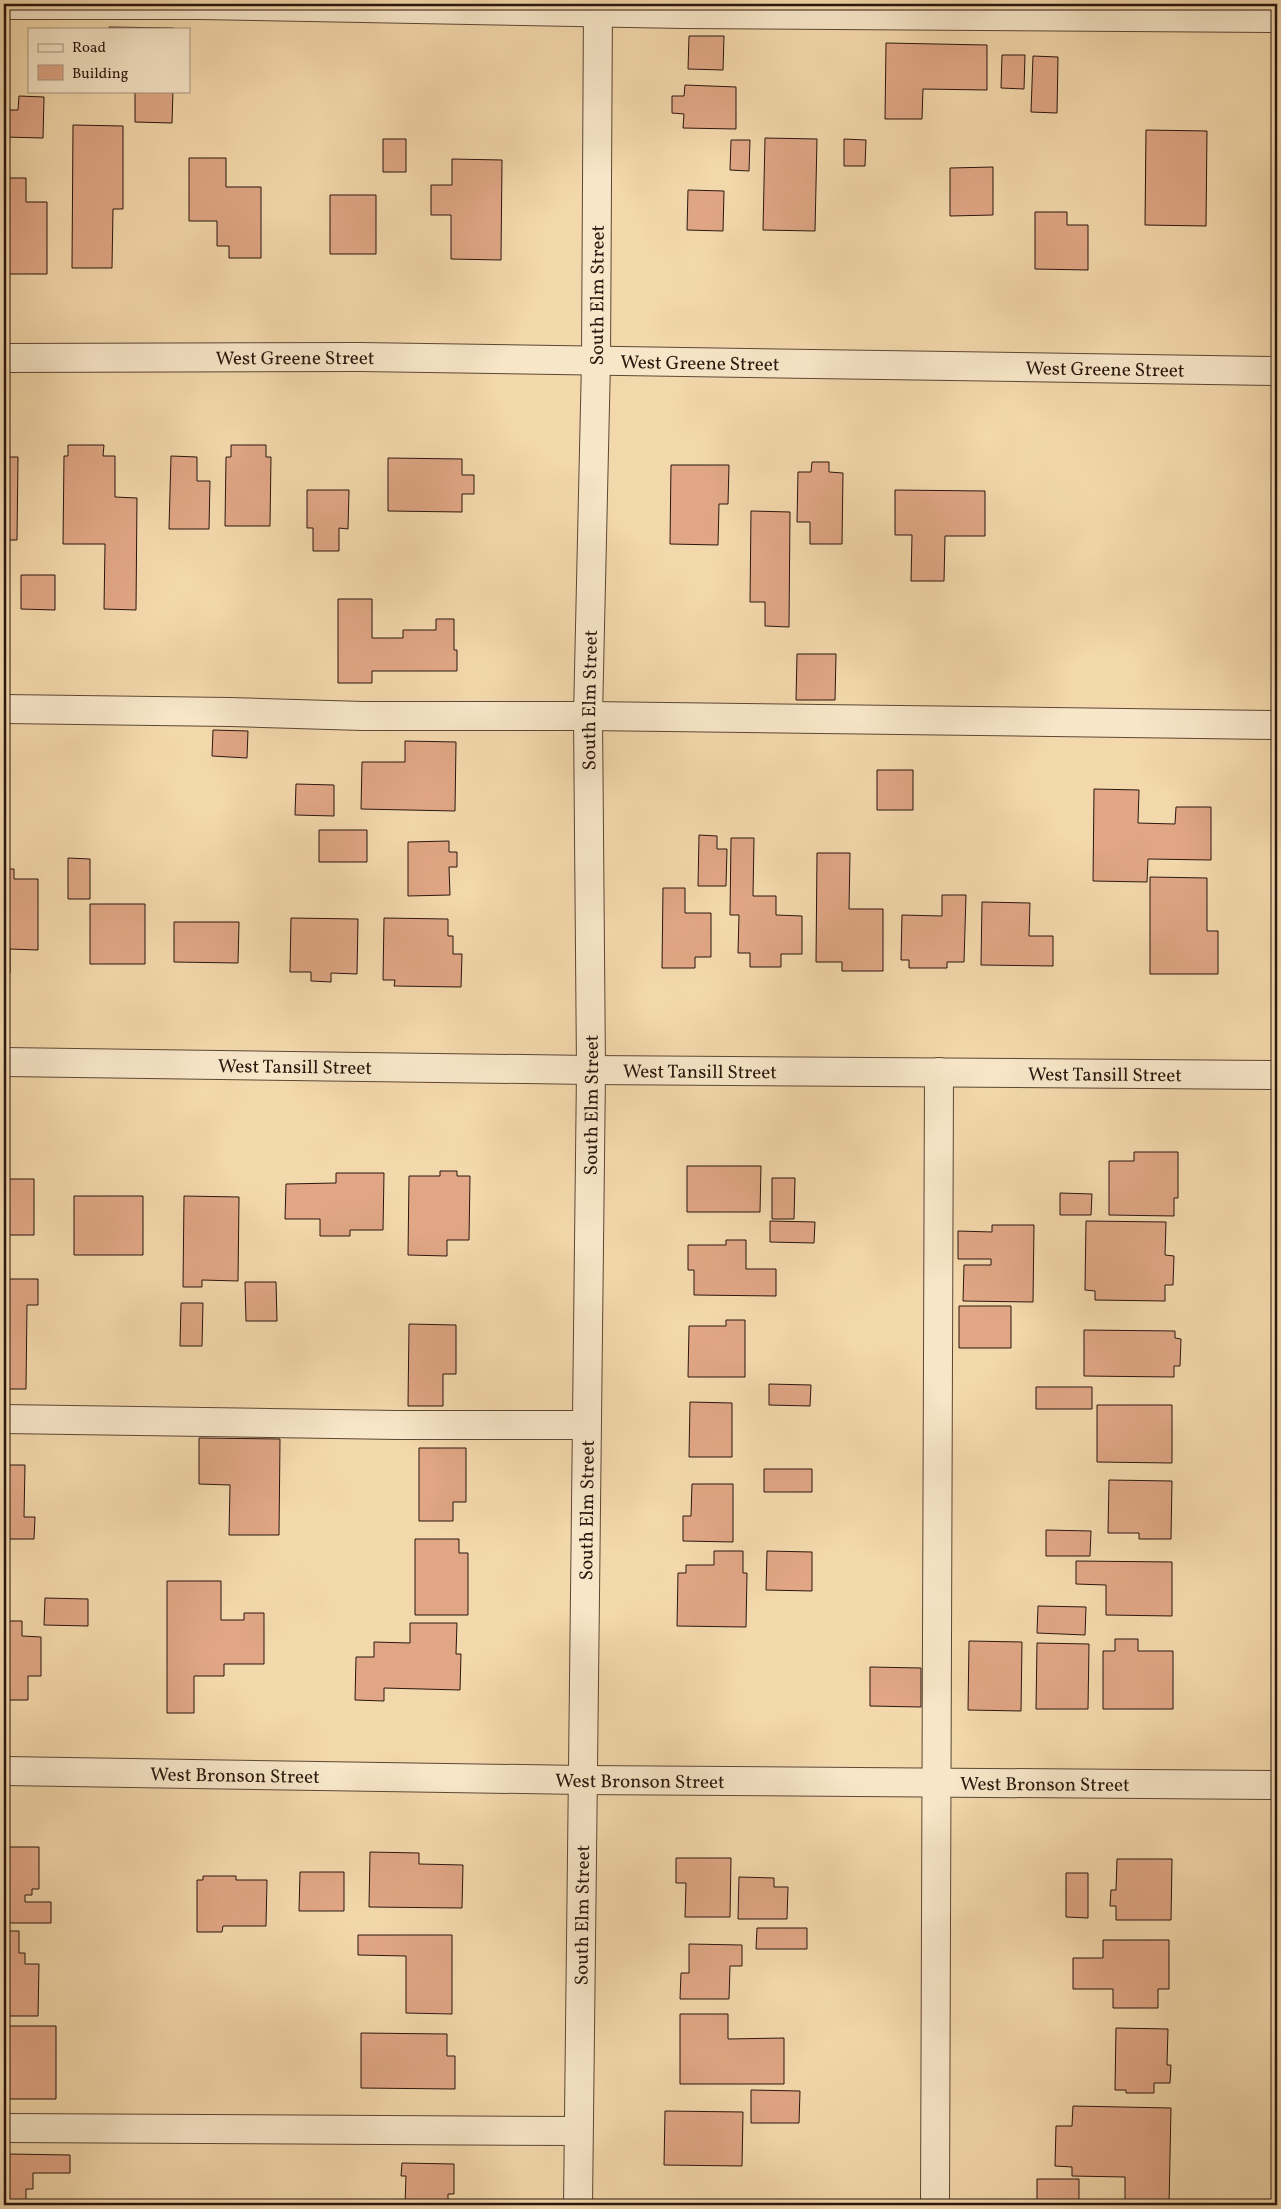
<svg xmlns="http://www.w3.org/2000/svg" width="1281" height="2209" font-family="Vollkorn,serif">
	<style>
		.building { fill: #e0a685; stroke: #2b170e }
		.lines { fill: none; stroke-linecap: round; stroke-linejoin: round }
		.minor-casing { stroke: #5d4735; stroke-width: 30 }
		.minor { stroke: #f7e6c8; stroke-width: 28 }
		.labels { text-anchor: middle; stroke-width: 5; stroke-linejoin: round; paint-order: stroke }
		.street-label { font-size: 19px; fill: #2b170e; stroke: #f7e6c8 }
	</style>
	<rect width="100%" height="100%" fill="#f3d8ab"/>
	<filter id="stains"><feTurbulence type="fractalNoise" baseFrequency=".004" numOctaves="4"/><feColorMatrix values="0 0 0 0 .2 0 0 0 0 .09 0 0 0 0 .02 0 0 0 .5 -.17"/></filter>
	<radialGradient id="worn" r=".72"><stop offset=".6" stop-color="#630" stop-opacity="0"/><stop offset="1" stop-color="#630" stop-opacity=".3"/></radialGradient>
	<!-- building -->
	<path class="building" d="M 109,27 L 174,28 L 174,29 L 109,29 Z
		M 689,36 L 724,36 L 723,70 L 688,69 Z
		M 886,43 L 987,45 L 987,90 L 923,89 L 922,119 L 885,119 Z
		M 1002,55 L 1025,55 L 1024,89 L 1001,88 Z
		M 1033,56 L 1058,57 L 1057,113 L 1031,112 Z
		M 685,85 L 736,87 L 736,129 L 683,128 L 684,114 L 672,113 L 672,96 L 684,96 Z
		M 135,91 L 173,91 L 172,123 L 135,122 Z
		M 19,96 L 44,97 L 43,138 L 4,137 L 4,110 L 18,110 Z
		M 73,125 L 123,126 L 123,209 L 113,209 L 112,268 L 72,268 Z
		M 1146,130 L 1207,131 L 1206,226 L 1145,225 Z
		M 765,138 L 817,139 L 815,231 L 763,230 Z
		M 383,139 L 406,139 L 406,172 L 383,172 Z
		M 844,139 L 866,140 L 865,166 L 844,166 Z
		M 731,140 L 750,140 L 749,171 L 730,170 Z
		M 189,158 L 226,158 L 226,187 L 261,187 L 261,258 L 229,258 L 229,246 L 217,246 L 217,221 L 189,221 Z
		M 452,159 L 502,160 L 501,260 L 451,259 L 451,215 L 431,215 L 431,185 L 452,185 Z
		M 993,167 L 993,215 L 950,216 L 950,168 Z
		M 4,178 L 26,178 L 26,202 L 47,202 L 47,274 L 4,274 Z
		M 688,190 L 724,191 L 723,231 L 687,230 Z
		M 330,195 L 376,195 L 376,254 L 330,254 Z
		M 1035,212 L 1067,212 L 1067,225 L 1088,225 L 1088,270 L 1035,269 Z
		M 68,445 L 104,445 L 103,456 L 115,456 L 115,497 L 137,498 L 136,610 L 104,609 L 105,544 L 63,544 L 64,456 L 68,456 Z
		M 231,445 L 266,445 L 266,457 L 271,457 L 270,526 L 225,526 L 226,457 L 231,457 Z
		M 171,456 L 197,457 L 197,481 L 210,481 L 209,529 L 169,529 Z
		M 4,457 L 18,457 L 17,540 L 4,540 Z
		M 388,458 L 462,459 L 462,475 L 474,475 L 474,494 L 462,494 L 462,512 L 388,511 Z
		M 812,462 L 829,462 L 829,472 L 843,473 L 842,544 L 810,544 L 810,522 L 797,522 L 798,472 L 811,472 Z
		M 671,465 L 729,465 L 728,504 L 719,504 L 718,545 L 670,544 Z
		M 307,490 L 349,490 L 348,529 L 339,528 L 339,551 L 313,551 L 313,528 L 307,528 Z
		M 895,490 L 985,491 L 985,536 L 945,536 L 944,581 L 911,581 L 912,535 L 895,535 Z
		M 751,511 L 790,512 L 789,627 L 765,626 L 765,602 L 750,602 Z
		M 21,575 L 55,575 L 55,610 L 21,609 Z
		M 338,599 L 372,599 L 372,638 L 403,638 L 403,630 L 436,630 L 436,619 L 454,619 L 454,650 L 457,650 L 457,671 L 372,671 L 372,683 L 338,683 Z
		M 797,654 L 836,654 L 835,700 L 796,700 Z
		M 213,730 L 248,731 L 247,758 L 212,756 Z
		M 405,741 L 456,742 L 455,811 L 361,809 L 362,762 L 405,762 Z
		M 877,770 L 913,770 L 913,810 L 877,810 Z
		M 296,784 L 334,785 L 334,816 L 295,815 Z
		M 1094,789 L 1139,790 L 1138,823 L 1175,824 L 1176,807 L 1211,807 L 1211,860 L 1148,859 L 1147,882 L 1093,881 Z
		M 319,830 L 367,830 L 367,862 L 319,862 Z
		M 699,835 L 717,836 L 717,849 L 727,849 L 726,886 L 698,886 Z
		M 731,838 L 754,838 L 753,896 L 776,896 L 776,915 L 802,916 L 802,954 L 781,954 L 781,967 L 750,967 L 750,953 L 738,953 L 739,915 L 730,915 Z
		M 449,841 L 449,852 L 457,852 L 457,867 L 449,867 L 450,895 L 408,896 L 408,842 Z
		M 817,853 L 850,853 L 849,909 L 883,909 L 883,971 L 842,971 L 842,962 L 816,962 Z
		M 68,858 L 90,859 L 90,899 L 68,899 Z
		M 4,869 L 14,869 L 14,879 L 38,879 L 38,950 L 10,949 L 10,973 L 4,973 Z
		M 1150,877 L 1207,878 L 1207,931 L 1218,931 L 1218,974 L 1150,974 Z
		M 663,888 L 685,888 L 685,913 L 711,913 L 711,957 L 695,957 L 695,968 L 662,968 Z
		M 942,895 L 966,895 L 964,962 L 947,962 L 947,968 L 909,968 L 909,960 L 901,960 L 902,915 L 942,916 Z
		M 982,902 L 1030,903 L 1029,936 L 1053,936 L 1053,966 L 981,965 Z
		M 90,904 L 145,904 L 145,964 L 90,964 Z
		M 291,918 L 358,919 L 357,974 L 331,973 L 331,982 L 311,981 L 311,972 L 290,972 Z
		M 384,918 L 448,919 L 448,936 L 453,936 L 453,954 L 462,954 L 461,987 L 394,986 L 395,980 L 383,980 Z
		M 174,922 L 239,922 L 238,963 L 174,962 Z
		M 1134,1152 L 1178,1152 L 1178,1198 L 1174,1198 L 1174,1216 L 1109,1215 L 1109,1161 L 1134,1161 Z
		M 687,1166 L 761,1166 L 760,1212 L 687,1212 Z
		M 4,1169 L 9,1169 L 9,1179 L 34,1179 L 34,1235 L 4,1235 Z
		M 440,1171 L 457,1171 L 457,1176 L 470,1176 L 469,1240 L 447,1240 L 447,1256 L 408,1255 L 409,1176 L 440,1176 Z
		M 336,1173 L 384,1173 L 383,1230 L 350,1230 L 350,1236 L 320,1236 L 320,1219 L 285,1219 L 286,1184 L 336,1183 Z
		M 772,1178 L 795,1178 L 794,1219 L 772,1219 Z
		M 1060,1193 L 1092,1194 L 1091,1215 L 1060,1215 Z
		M 74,1196 L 143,1196 L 143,1255 L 74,1255 Z
		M 184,1196 L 239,1197 L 238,1281 L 202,1280 L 202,1287 L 183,1287 Z
		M 770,1221 L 815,1222 L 814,1243 L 770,1242 Z
		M 1086,1221 L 1166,1222 L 1165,1255 L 1174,1256 L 1173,1285 L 1165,1285 L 1165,1301 L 1095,1300 L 1095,1291 L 1085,1290 Z
		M 992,1225 L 1034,1225 L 1033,1302 L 963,1301 L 964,1265 L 991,1265 L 991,1259 L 958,1259 L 958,1231 L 992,1232 Z
		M 726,1240 L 746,1240 L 746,1269 L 776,1269 L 776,1296 L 694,1295 L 694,1270 L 688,1270 L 688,1245 L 726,1245 Z
		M 4,1279 L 38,1279 L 38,1305 L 27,1305 L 26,1389 L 4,1389 Z
		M 245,1282 L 276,1282 L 277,1321 L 246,1321 Z
		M 181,1303 L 203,1303 L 202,1346 L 180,1346 Z
		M 959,1306 L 1011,1306 L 1011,1348 L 959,1348 Z
		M 726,1320 L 745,1320 L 745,1377 L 688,1377 L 689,1326 L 726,1326 Z
		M 409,1324 L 456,1325 L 456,1374 L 443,1374 L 443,1406 L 408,1406 Z
		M 1084,1330 L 1175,1331 L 1175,1338 L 1181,1339 L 1180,1366 L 1174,1366 L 1174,1377 L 1084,1376 Z
		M 769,1384 L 811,1385 L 810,1406 L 769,1405 Z
		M 1036,1387 L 1092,1387 L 1092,1409 L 1036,1409 Z
		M 690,1402 L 732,1403 L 732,1457 L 689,1457 Z
		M 1097,1405 L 1172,1405 L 1172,1463 L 1097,1462 Z
		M 199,1438 L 280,1439 L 279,1535 L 229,1535 L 230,1485 L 199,1484 Z
		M 419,1448 L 466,1448 L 466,1502 L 453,1502 L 453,1521 L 419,1521 Z
		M 4,1465 L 25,1465 L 24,1517 L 35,1517 L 34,1539 L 4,1539 Z
		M 764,1469 L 812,1469 L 812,1492 L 764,1492 Z
		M 1109,1480 L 1172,1481 L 1171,1539 L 1139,1539 L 1139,1533 L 1108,1533 Z
		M 692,1484 L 733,1484 L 733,1542 L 683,1541 L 683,1516 L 691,1516 Z
		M 1046,1530 L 1091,1531 L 1090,1556 L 1046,1556 Z
		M 415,1539 L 459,1539 L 459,1553 L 468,1553 L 468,1615 L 415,1615 Z
		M 714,1551 L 743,1551 L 743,1573 L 747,1573 L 746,1627 L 677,1626 L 678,1573 L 686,1573 L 686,1565 L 714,1565 Z
		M 767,1551 L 812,1552 L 812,1591 L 766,1590 Z
		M 1076,1561 L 1172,1562 L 1172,1616 L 1106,1615 L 1106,1585 L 1076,1584 Z
		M 167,1581 L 221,1581 L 221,1620 L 244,1620 L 244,1613 L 264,1613 L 264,1664 L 224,1664 L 224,1676 L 194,1676 L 194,1713 L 167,1713 Z
		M 45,1598 L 88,1599 L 88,1626 L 44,1625 Z
		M 1038,1606 L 1086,1607 L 1085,1635 L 1037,1633 Z
		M 4,1621 L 22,1621 L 22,1636 L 41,1637 L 41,1676 L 28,1676 L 28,1700 L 4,1700 Z
		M 410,1623 L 457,1623 L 456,1654 L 461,1654 L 460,1690 L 384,1688 L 384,1701 L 355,1700 L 356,1657 L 374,1657 L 374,1642 L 410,1643 Z
		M 1115,1639 L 1138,1639 L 1138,1651 L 1173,1651 L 1173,1709 L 1103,1709 L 1103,1651 L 1115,1651 Z
		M 969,1641 L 1022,1642 L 1021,1711 L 968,1710 Z
		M 1037,1643 L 1089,1644 L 1088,1709 L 1036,1709 Z
		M 870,1667 L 921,1668 L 921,1707 L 870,1706 Z
		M 4,1847 L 39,1847 L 39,1889 L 32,1889 L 32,1895 L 25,1895 L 25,1902 L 51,1902 L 51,1923 L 4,1923 Z
		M 370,1852 L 419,1853 L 419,1864 L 463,1865 L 462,1908 L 369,1907 Z
		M 676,1858 L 731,1858 L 730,1917 L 685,1917 L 686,1883 L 676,1883 Z
		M 1117,1859 L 1172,1859 L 1171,1920 L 1116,1920 L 1116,1906 L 1110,1906 L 1111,1890 L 1116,1890 Z
		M 300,1872 L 344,1872 L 344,1911 L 299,1911 Z
		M 1066,1873 L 1088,1873 L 1088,1918 L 1066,1917 Z
		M 203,1876 L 236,1876 L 236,1880 L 267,1880 L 266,1926 L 223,1926 L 222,1932 L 197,1932 L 197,1880 L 203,1880 Z
		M 739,1877 L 774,1878 L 774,1887 L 788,1887 L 787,1919 L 738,1919 Z
		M 757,1928 L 807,1928 L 807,1949 L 756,1949 Z
		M 4,1931 L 19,1931 L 19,1953 L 25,1953 L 25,1964 L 39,1964 L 38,2016 L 4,2016 Z
		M 358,1935 L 452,1935 L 452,2014 L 406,2013 L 406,1956 L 358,1955 Z
		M 1103,1940 L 1169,1940 L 1169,1989 L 1158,1989 L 1158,2008 L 1113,2008 L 1113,1989 L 1073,1989 L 1073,1958 L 1103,1958 Z
		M 689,1944 L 742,1945 L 742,1966 L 730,1966 L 729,1999 L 680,1999 L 681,1973 L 689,1973 Z
		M 680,2014 L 728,2014 L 728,2039 L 784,2038 L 784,2084 L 680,2084 Z
		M 4,2026 L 56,2026 L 56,2099 L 4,2099 Z
		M 1116,2028 L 1168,2029 L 1167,2065 L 1171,2065 L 1170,2083 L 1154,2083 L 1154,2093 L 1126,2093 L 1126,2090 L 1115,2090 Z
		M 361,2033 L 447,2034 L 447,2056 L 455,2056 L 455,2089 L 361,2088 Z
		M 751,2090 L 800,2091 L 799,2123 L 751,2123 Z
		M 1073,2106 L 1171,2108 L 1169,2205 L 1125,2205 L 1125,2177 L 1072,2176 L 1072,2167 L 1055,2166 L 1056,2126 L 1072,2126 Z
		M 665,2111 L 743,2112 L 742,2166 L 664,2165 Z
		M 8,2154 L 70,2155 L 70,2173 L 33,2173 L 33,2189 L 26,2189 L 26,2205 L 4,2205 L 4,2174 L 7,2174 Z
		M 402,2163 L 454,2164 L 454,2194 L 448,2194 L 448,2205 L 405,2205 L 406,2176 L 401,2176 Z
		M 1037,2179 L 1079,2179 L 1079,2205 L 1037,2205 Z
		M 236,2202 L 267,2202 L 267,2205 L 236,2205 Z"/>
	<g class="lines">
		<defs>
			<g id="minor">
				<path d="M 4,5 L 198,5 L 683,14 L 1277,18"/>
				<path id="s1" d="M 4,358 L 360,357 L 1277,371"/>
				<path d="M 4,709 L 230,712 L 363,716 L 588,716 L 1277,725"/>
				<path id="s2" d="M 4,1062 L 591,1070 L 1277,1075"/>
				<path d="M 4,1419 L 397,1425 L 586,1425"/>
				<path id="s3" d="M 4,1771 L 582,1780 L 1277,1785"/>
				<path d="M 4,2128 L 578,2131"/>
				<path id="s4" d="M 578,2205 L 591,1070 L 588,716 L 596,361 L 598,4"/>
				<path d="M 935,2205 L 939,1072"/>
			</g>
		</defs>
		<!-- minor casing -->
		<use href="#minor" class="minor-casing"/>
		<!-- minor -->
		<use href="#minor" class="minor"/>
	</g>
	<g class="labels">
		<!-- street labels -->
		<g class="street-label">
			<text dy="7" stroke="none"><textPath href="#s4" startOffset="1910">South Elm Street</textPath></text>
			<text dy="7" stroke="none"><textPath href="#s1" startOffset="291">West Greene Street</textPath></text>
			<text dy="7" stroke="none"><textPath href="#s1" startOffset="696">West Greene Street</textPath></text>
			<text dy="7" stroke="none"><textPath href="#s1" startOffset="1101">West Greene Street</textPath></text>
			<text dy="7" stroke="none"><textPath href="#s4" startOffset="1505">South Elm Street</textPath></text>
			<text dy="7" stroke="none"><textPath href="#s2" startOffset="291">West Tansill Street</textPath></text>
			<text dy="7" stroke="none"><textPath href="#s2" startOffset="696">West Tansill Street</textPath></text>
			<text dy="7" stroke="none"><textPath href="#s2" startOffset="1101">West Tansill Street</textPath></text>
			<text dy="7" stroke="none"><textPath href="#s4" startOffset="1100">South Elm Street</textPath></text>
			<text dy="7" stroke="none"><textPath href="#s4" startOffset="695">South Elm Street</textPath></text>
			<text dy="7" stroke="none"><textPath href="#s3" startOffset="231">West Bronson Street</textPath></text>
			<text dy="7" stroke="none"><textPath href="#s3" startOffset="636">West Bronson Street</textPath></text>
			<text dy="7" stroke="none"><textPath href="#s3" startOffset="1041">West Bronson Street</textPath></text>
			<text dy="7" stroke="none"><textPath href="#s4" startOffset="290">South Elm Street</textPath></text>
		</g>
	</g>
	<!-- margin -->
	<rect width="1281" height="2209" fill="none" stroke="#f3d8ab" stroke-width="20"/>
	<rect x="5" y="5" width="1271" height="2199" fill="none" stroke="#2b170e" stroke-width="2.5"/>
	<rect x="10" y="10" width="1261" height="2189" fill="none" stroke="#2b170e"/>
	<!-- legend -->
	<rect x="28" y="28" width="162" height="65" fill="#f7e6c8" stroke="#a5937e"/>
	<rect x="38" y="44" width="25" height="8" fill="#f7e6c8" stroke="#a5937e"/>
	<text x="72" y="52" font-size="15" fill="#2b170e">Road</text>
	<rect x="38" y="65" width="25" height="15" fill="#e0a685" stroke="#a5937e"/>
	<text x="72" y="78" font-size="15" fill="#2b170e">Building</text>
	<rect width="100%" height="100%" filter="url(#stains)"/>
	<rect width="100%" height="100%" fill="url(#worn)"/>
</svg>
